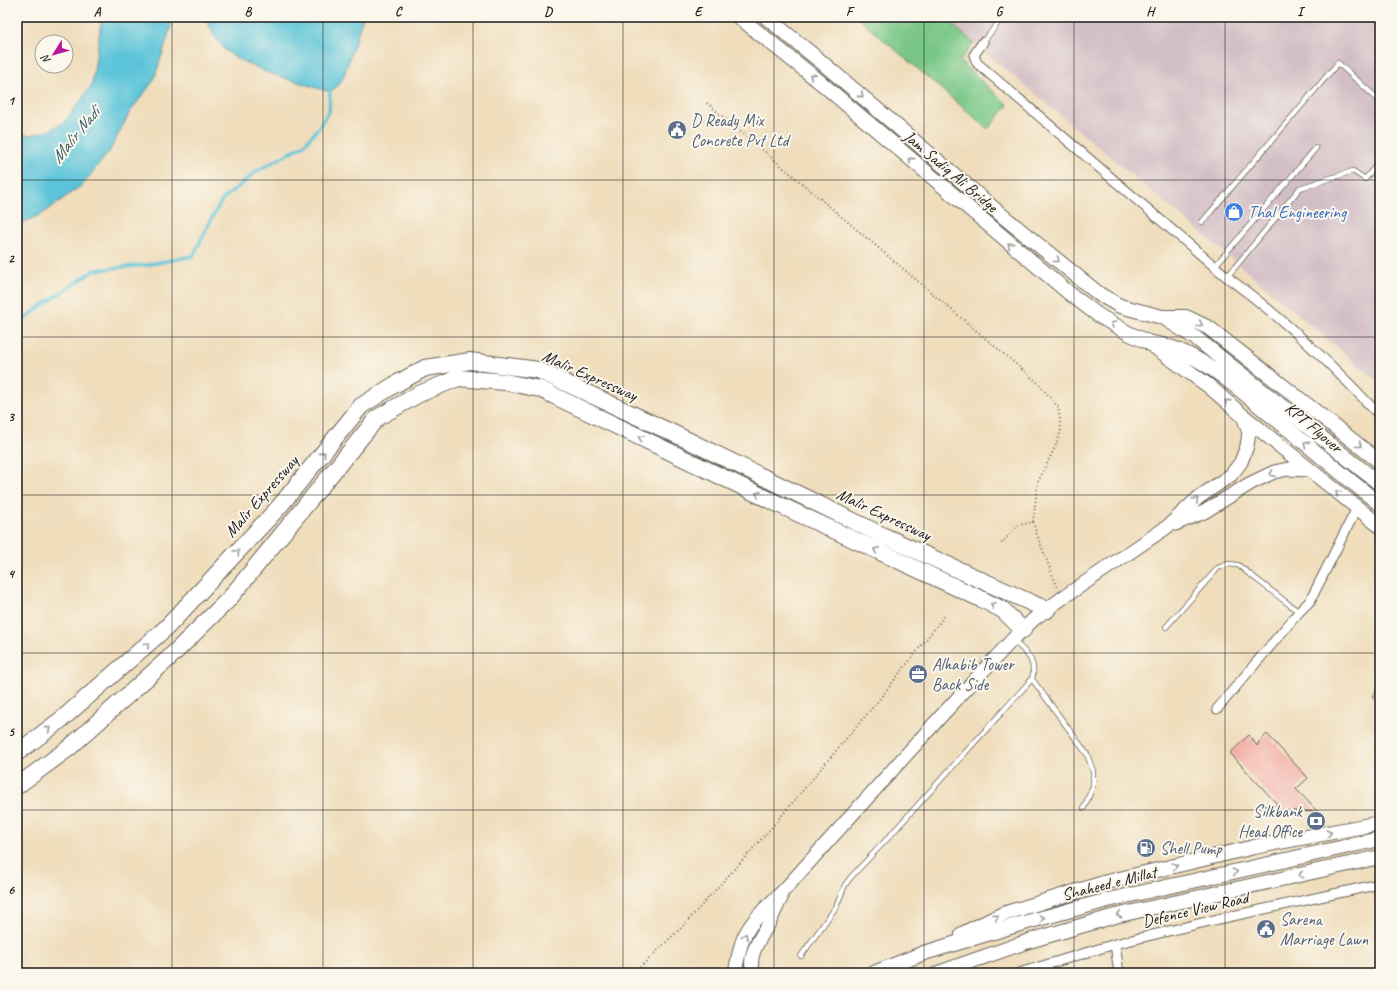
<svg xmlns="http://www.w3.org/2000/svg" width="1397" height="990" font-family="Caveat,sans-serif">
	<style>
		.industrial { fill: #d2bec5 }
		.green { fill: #78c787; stroke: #4a7252 }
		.water { fill: #5cc4d9; stroke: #3c707a }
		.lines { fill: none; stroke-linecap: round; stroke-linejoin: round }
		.stream { stroke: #5cc4d9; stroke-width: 3.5 }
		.building { fill: #f2aaa3 }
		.lane-casing { stroke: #666054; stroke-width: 6 }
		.street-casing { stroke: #666054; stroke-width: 11 }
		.secondary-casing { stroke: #666054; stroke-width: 15 }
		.primary-casing { stroke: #666054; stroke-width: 16 }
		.highway-casing { stroke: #666054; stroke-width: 18 }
		.path { stroke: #666054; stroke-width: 2; stroke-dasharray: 1 3; stroke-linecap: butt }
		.lane { stroke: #fff; stroke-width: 4.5 }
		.street { stroke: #fff; stroke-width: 9 }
		.secondary { stroke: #fff; stroke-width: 13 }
		.primary { stroke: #fff; stroke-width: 14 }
		.highway { stroke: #fff; stroke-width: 16 }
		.oneway { stroke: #999 }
		.grid { fill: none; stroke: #1c1c1c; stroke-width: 1; stroke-opacity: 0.55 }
		.labels { text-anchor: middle; stroke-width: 4; stroke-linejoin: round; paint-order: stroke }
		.service-label { font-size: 17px; fill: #4e5e75; stroke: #fbf7ec; text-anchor: start }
		.street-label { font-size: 17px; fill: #1c1c1c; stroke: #fbf7ec }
		.shop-label { font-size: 17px; fill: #366cbe; stroke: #fbf7ec; text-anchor: start }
		.water-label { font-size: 18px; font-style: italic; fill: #365f68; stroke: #fbf7ec }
		.neatline { fill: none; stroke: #1c1c1c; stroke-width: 1.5 }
		.grid-label { font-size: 13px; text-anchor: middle; font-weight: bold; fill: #1c1c1c }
	</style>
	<rect width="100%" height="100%" fill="#fbf7ec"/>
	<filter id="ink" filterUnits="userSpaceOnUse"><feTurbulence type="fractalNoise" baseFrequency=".025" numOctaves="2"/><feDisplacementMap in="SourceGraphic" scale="8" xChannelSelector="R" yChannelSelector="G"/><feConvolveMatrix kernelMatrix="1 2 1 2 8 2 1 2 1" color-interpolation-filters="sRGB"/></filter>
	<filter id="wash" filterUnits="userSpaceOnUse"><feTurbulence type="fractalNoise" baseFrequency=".012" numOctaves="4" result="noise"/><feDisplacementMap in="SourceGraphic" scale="16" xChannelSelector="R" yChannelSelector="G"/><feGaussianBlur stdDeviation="0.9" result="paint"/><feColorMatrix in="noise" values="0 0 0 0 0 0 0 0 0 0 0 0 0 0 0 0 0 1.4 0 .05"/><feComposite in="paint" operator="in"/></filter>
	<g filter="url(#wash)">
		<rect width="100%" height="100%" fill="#efddbb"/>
		<!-- industrial -->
		<path class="industrial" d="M 943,17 L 1380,17 L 1380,383 L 1199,231 Z"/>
		<!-- green -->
		<path class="green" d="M 857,17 L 943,17 L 974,43 L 960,61 L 1008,105 L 988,129 Z"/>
		<!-- water -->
		<path class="water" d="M 102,17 L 174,17 L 154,80 L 130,112 L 109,152 L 82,185 L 42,214 L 17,225 L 17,134 L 30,135 L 48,131 L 63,123 L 80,102 L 92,84 Z
			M 204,17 L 363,17 L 344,76 L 339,85 L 330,92 L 268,73 L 238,59 L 226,51 L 215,37 Z"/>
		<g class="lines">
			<!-- stream -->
			<path class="stream" d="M 17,325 L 40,307 L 95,270 L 146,265 L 193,256 L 213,216 L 223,199 L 257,171 L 304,145 L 319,127 L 329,111 L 330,92 L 328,89"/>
		</g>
		<g id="blocks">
			<!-- building -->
			<path class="building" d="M 1380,685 L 1380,704 L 1372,696 Z
				M 1267,734 L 1308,778 L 1296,789 L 1318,812 L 1272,810 L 1277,804 L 1230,753 L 1249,735 L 1257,746 L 1259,742 Z"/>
		</g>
	</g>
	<g filter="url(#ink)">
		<use href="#blocks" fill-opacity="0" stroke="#666054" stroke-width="1"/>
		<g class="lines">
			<defs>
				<path id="lane" d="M 983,42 L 1003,17
					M 1202,222 L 1338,63 L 1380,101
					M 1214,267 L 1316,148
					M 1227,277 L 1300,188 L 1353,171 L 1365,179 L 1380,161
					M 1166,627 L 1218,568 L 1228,564 L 1238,565 L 1299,612
					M 1032,679 L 1087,754 L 1093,771 L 1093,786 L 1084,808
					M 801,956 L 836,907 L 845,885 L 851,877 L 887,839 L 1032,679 C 1037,660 1026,653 1014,641"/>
				<path id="street" d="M 983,42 L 974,55 L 977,63 L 1227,277 C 1283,318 1333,365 1380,416
					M 1217,709 L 1299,612 L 1310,601 L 1357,508
					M 1115,944 L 1119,973
					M 1019,973 L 1115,944 L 1214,920 L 1380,884"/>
				<path id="secondary" d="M 1175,524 L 1204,512 L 1251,483 L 1274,472 L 1288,469 L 1310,470
					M 735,973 C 738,958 740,941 749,928 C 758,913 773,901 785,889 L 943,714 L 1012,640 L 1034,619 L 1061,599 L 1167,527 L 1198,498 L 1231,475 L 1241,462 L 1247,446 L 1249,433 L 1243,416
					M 754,973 C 745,956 763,935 770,921 C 774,913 777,906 781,898"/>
				<path id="primary" d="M 739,17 L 820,82 L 1069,293 L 1098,315 L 1128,333 L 1148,342 L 1210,387 L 1243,416 L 1380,526
					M 766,17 L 819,60 L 1004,217 L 1099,294 L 1120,306 L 1162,317 L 1186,317 L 1209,328 L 1380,462
					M 1163,317 L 1197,339 L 1380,484
					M 1152,343 C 1196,349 1235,386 1268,413 C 1306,443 1342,475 1380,504
					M 962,934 L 1003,914 L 1107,882 L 1254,847 L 1380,823
					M 874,973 L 924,953 L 1020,924 L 1108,900 L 1380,839
					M 938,973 L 1029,941 L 1115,916 L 1380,857"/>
				<path id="highway" d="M 17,753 L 62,719 L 167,627 L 279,507 L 361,406 L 394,385 L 425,368 L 470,361 L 538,370 L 681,437 L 884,536 L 1047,610
					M 17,786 L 69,748 L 169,658 L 229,599 L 377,418 L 419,394 L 458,378 L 505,382 L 540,389 L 782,506 L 981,599 L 1003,610 L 1023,630"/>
			</defs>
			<!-- lane casing -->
			<use href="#lane" class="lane-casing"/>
			<!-- street casing -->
			<use href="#street" class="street-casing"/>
			<!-- secondary casing -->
			<use href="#secondary" class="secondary-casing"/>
			<!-- primary casing -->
			<use href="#primary" class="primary-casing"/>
			<!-- highway casing -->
			<use href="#highway" class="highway-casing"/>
			<!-- path -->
			<path class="path" d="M 707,103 L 1037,382 L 1058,407 L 1060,419 L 1061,431 L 1056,445 L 1038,482 L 1033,522 L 1017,526 L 1000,545
				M 1033,522 L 1036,532 L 1057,587
				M 634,973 L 683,926 L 767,833 L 878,701 L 946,614"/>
			<!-- lane -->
			<use href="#lane" class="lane"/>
			<!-- street -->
			<use href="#street" class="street"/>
			<!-- secondary -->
			<use href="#secondary" class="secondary"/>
			<!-- primary -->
			<use href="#primary" class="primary"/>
			<!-- highway -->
			<use href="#highway" class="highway"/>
		</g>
		<!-- one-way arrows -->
		<defs><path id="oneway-chevron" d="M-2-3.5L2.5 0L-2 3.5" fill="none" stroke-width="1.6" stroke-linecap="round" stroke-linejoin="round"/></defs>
		<g class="oneway">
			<use href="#oneway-chevron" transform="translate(812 76) rotate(-141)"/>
			<use href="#oneway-chevron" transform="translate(861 95) rotate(40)"/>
			<use href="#oneway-chevron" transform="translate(911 160) rotate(-140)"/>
			<use href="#oneway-chevron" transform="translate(1010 245) rotate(-140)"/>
			<use href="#oneway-chevron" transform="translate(1057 260) rotate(39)"/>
			<use href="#oneway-chevron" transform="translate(1113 324) rotate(-149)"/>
			<use href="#oneway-chevron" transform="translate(1200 324) rotate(24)"/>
			<use href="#oneway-chevron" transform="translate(1227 402) rotate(-139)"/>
			<use href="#oneway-chevron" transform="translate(641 438) rotate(-154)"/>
			<use href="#oneway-chevron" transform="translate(1306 444) rotate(-140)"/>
			<use href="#oneway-chevron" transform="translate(1359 445) rotate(38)"/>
			<use href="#oneway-chevron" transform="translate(323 454) rotate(-51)"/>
			<use href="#oneway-chevron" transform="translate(1272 474) rotate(158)"/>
			<use href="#oneway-chevron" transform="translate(1338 493) rotate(-141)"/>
			<use href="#oneway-chevron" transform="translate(758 494) rotate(-154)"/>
			<use href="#oneway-chevron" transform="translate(1196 500) rotate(-41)"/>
			<use href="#oneway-chevron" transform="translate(876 550) rotate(-155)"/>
			<use href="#oneway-chevron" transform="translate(237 552) rotate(-47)"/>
			<use href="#oneway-chevron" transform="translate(993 605) rotate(-152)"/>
			<use href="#oneway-chevron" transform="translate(147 645) rotate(-41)"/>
			<use href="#oneway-chevron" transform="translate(48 729) rotate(-38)"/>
			<use href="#oneway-chevron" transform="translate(1329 833) rotate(-11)"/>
			<use href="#oneway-chevron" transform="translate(1175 866) rotate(-13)"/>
			<use href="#oneway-chevron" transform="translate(1235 872) rotate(-13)"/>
			<use href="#oneway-chevron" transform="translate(1301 875) rotate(167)"/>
			<use href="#oneway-chevron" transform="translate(1119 915) rotate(167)"/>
			<use href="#oneway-chevron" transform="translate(996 917) rotate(-26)"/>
			<use href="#oneway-chevron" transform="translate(1042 918) rotate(-15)"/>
			<use href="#oneway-chevron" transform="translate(745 936) rotate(-69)"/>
		</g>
	</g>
	<!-- grid -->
	<path class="grid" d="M 172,17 L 172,973M 323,17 L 323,973M 473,17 L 473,973M 623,17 L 623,973M 774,17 L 774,973M 924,17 L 924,973M 1074,17 L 1074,973M 1225,17 L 1225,973M 17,180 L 1380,180M 17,337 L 1380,337M 17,495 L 1380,495M 17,653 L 1380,653M 17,810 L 1380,810"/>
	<!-- icons -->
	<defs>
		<symbol id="civic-disc" viewBox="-11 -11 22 22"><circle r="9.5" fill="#5c6f8a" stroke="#fbf7ec"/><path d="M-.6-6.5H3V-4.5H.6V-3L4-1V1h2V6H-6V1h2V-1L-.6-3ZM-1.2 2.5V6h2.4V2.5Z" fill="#fff"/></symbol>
		<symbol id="shop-disc" viewBox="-11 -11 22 22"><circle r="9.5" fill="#3f7fe0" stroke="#fbf7ec"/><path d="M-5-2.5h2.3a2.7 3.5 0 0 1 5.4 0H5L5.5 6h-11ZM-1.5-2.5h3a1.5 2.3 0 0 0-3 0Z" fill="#fff"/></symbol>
		<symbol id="office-disc" viewBox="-11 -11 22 22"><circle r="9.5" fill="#5c6f8a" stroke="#fbf7ec"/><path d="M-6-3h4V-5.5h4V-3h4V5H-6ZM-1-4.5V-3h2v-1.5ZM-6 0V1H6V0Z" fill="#fff"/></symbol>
		<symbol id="bank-disc" viewBox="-11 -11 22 22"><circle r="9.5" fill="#5c6f8a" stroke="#fbf7ec"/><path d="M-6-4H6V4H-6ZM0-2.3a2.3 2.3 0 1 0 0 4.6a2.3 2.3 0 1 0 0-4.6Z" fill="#fff"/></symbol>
		<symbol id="fuel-disc" viewBox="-11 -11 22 22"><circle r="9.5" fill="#5c6f8a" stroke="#fbf7ec"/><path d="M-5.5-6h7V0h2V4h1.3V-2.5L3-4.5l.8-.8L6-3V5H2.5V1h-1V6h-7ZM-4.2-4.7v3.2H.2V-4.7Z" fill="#fff"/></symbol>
	</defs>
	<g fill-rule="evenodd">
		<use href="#civic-disc" x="666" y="119" width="22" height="22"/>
		<use href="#shop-disc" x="1223" y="201" width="22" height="22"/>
		<use href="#office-disc" x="907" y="663" width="22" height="22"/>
		<use href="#bank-disc" x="1305" y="810" width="22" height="22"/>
		<use href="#fuel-disc" x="1135" y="837" width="22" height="22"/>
		<use href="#civic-disc" x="1255" y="918" width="22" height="22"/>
	</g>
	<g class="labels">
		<!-- service labels -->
		<g class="service-label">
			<text x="691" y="126">D Ready Mix<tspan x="691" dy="20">Concrete Pvt Ltd</tspan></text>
			<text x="932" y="670">Alhabib Tower<tspan x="932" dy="20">Back Side</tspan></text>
			<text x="1302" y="817" text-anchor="end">Silkbank<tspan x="1302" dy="20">Head Office</tspan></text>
			<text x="1160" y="854">Shell Pump</text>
			<text x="1280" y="925">Sarena<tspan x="1280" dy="20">Marriage Lawn</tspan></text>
		</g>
		<!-- street labels -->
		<g class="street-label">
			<text transform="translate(951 171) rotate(40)" y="6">Jam Sadiq Ali Bridge</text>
			<text transform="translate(590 375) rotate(24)" y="6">Malir Expressway</text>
			<text transform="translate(1314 427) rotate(40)" y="6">KPT Flyover</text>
			<text transform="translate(261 496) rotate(-49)" y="6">Malir Expressway</text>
			<text transform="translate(884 514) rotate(25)" y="6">Malir Expressway</text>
			<text transform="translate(1109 883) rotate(-14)" y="6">Shaheed e Millat</text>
			<text transform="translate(1195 909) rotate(-13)" y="6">Defence View Road</text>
		</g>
		<!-- shop labels -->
		<g class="shop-label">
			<text x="1248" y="218">Thal Engineering</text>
		</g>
		<!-- water labels -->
		<g class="water-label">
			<text transform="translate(75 135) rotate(-51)" y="6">Malir Nadi</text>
		</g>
	</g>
	<!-- margin -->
	<rect width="1397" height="990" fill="none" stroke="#fbf7ec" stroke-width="44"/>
	<!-- north arrow -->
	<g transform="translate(54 54) rotate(233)"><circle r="19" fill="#fbf7ec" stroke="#a29f99"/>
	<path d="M0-3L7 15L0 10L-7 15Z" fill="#b5179e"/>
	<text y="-6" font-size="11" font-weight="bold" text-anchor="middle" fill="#1c1c1c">N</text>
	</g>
	<rect x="22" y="22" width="1353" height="946" class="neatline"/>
	<g class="grid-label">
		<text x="97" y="16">A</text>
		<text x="248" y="16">B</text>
		<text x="398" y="16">C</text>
		<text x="548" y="16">D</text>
		<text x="698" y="16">E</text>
		<text x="849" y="16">F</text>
		<text x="999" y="16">G</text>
		<text x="1150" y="16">H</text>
		<text x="1300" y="16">I</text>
		<text x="11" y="105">1</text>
		<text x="11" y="263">2</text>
		<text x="11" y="421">3</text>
		<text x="11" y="578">4</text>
		<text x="11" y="736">5</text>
		<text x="11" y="894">6</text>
	</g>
</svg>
